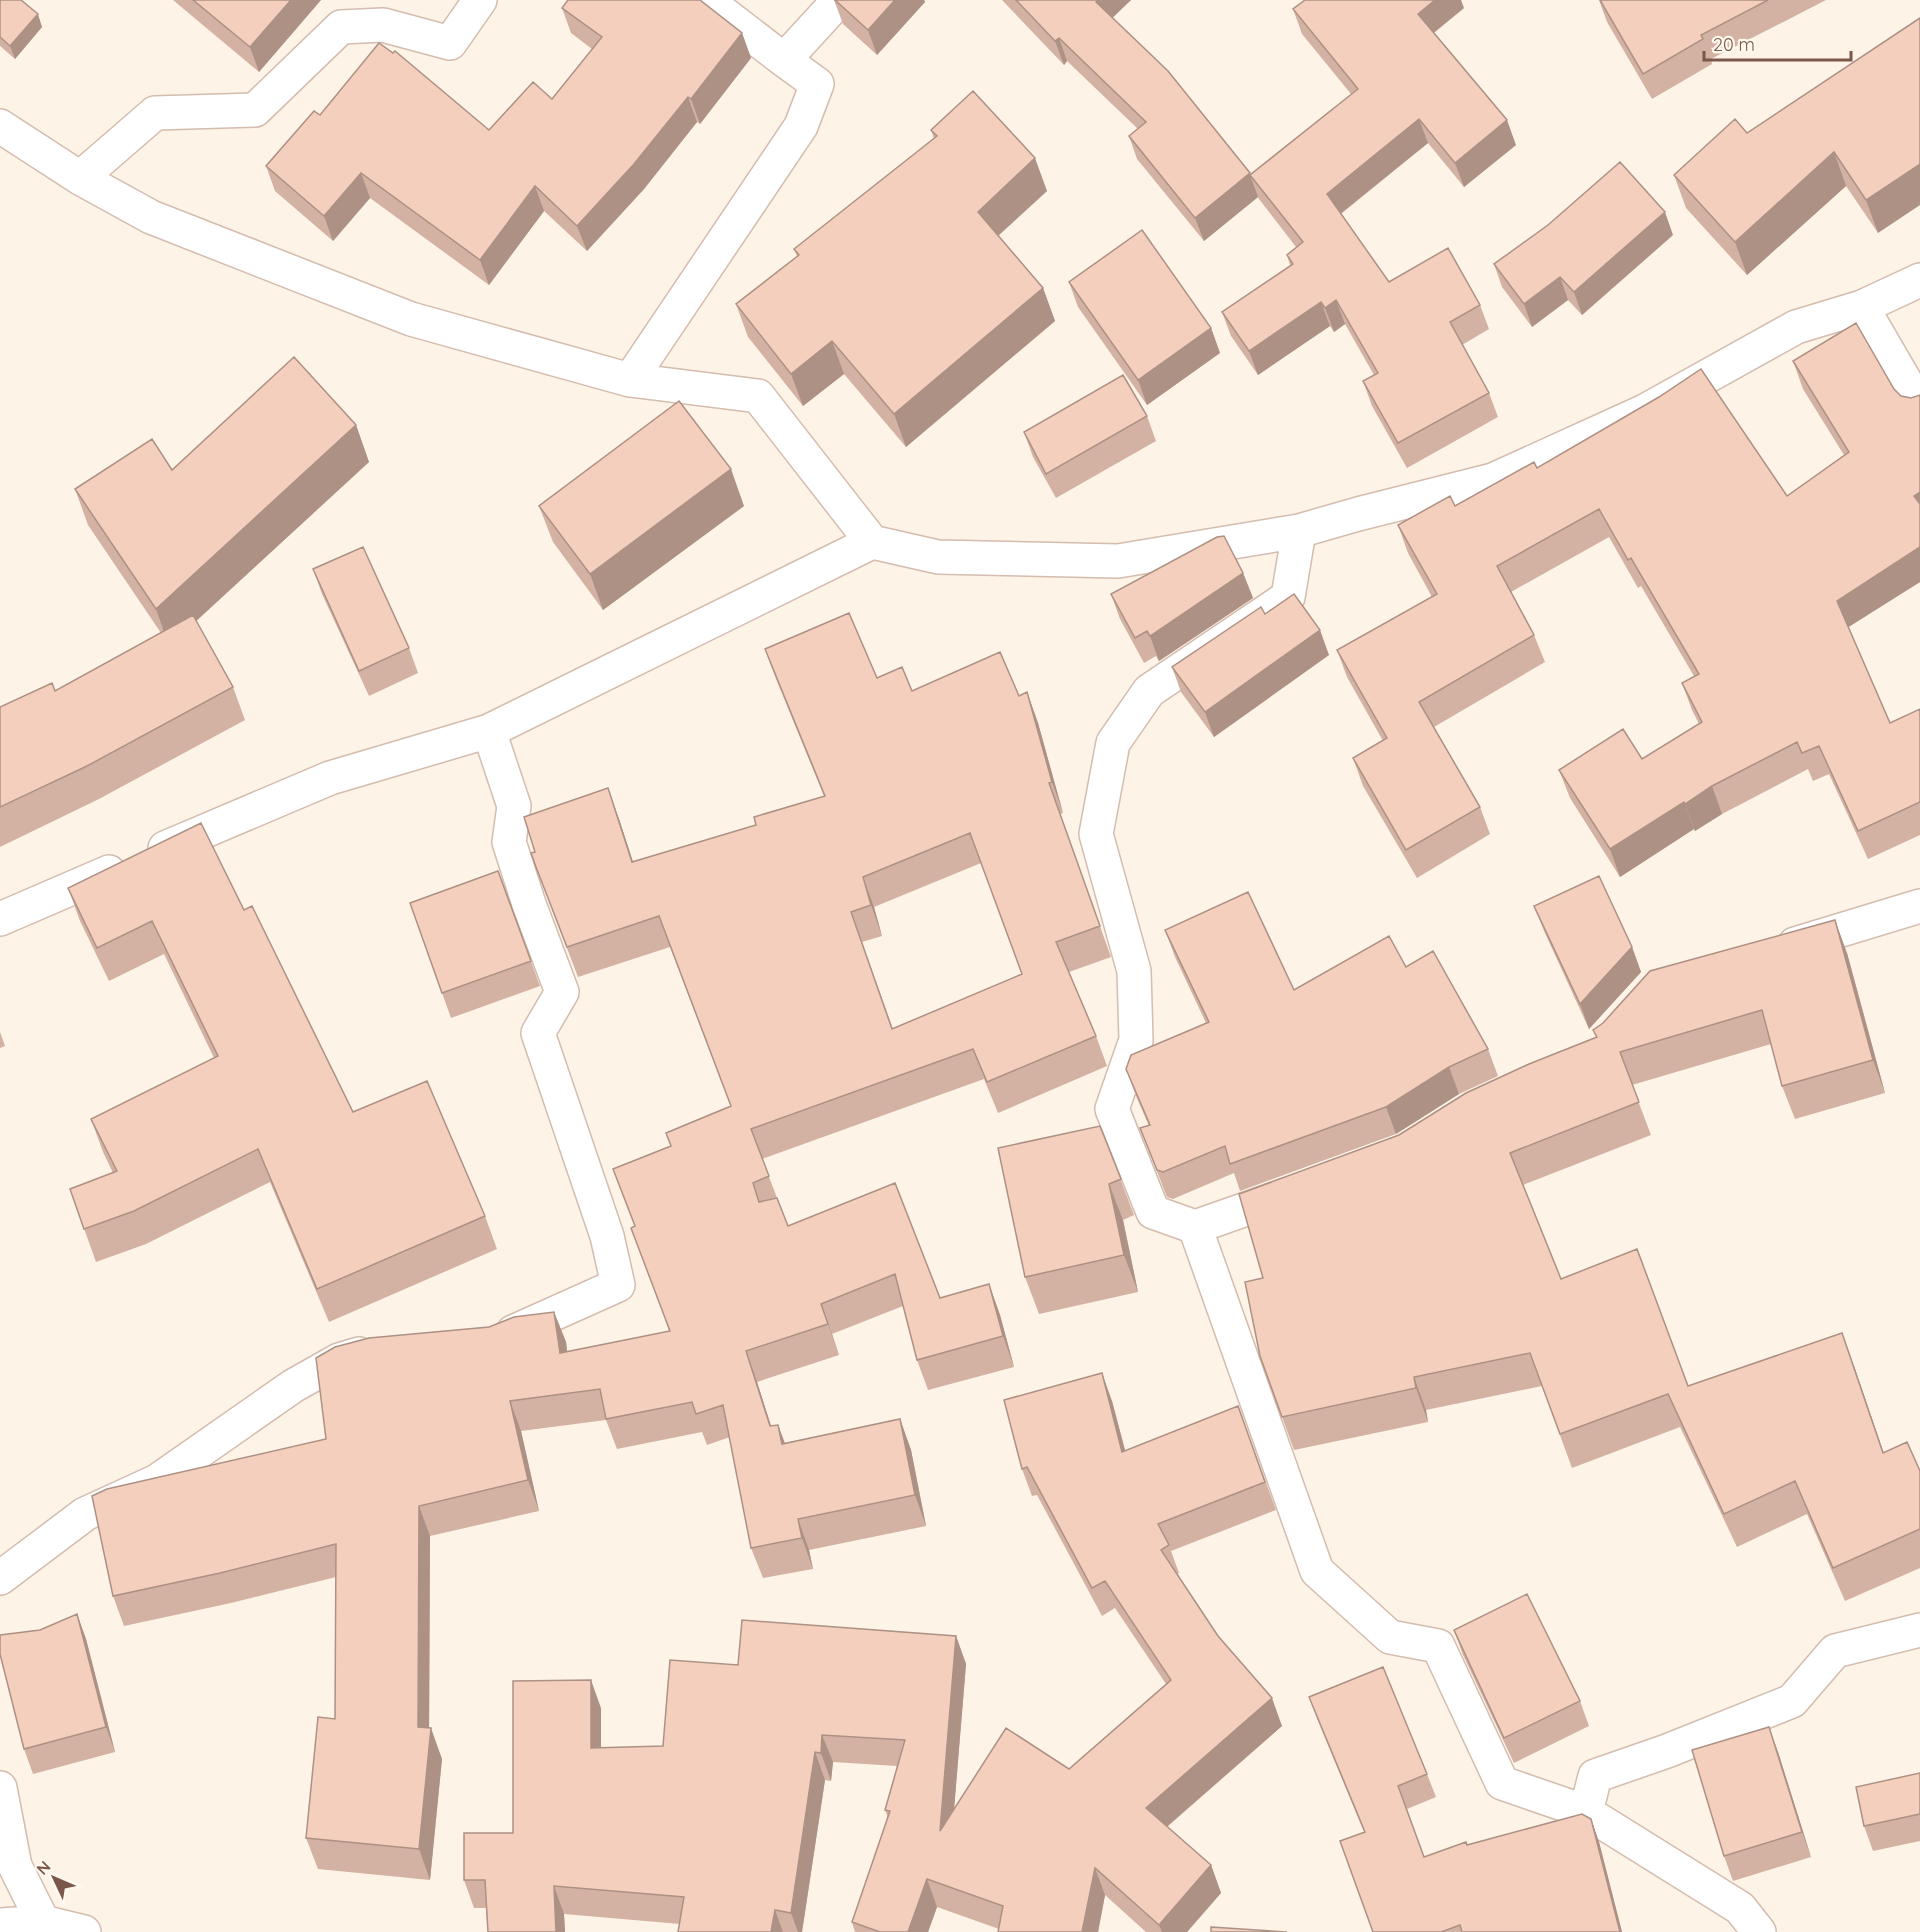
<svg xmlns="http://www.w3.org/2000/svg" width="1920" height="1932" font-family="Quicksand,sans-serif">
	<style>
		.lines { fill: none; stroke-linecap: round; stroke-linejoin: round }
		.minor-casing { stroke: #d4bcae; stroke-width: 36 }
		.minor { stroke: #fff; stroke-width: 33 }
		.wall { fill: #d3b2a3; fill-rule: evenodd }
		.shaded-wall { fill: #ac9184 }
		.building { fill: #f5cfbd; stroke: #ac9184; stroke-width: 1.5; fill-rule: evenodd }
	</style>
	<rect width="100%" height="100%" fill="#fef3e7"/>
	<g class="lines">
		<defs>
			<path id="minor" d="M 706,0 L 784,60
				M 0,126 L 80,178 L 151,217 L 411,319 L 630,380 L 758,396 L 872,542 L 938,557 L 1118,561 L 1299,531 L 1358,514 L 1493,480 L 1645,411 L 1796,327 L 1862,307 L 1920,280
				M 80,178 L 155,113 L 255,110 L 341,27 L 383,25 L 450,43 L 480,0
				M 1862,307 L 1920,407
				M 630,380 L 801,126 L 817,84 L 784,60 L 839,0
				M 1299,531 L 1288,597 L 1149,691 L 1113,743 L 1096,834 L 1134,971 L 1136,1040 L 1112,1109 L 1153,1212 L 1195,1227 L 1317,1571 L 1390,1637 L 1438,1646 L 1502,1783 L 1586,1812 L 1740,1908 L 1759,1932
				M 489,731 L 514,806 L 509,842 L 529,904 L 562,992 L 538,1033 L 607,1236 L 618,1285 L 513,1332
				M 165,848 L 330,778 L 489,731 L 872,542
				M 0,919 L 109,872
				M 1795,944 L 1920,906
				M 1195,1227 L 1286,1195
				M 0,1578 L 85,1514 L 157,1481 L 293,1386 L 339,1360 L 359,1354
				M 0,1788 L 15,1866 L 43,1922 L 84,1932
				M 1586,1812 L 1595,1776 L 1667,1751 L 1792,1701 L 1835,1651 L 1920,1630
				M 0,1925 L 43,1922"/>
		</defs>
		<!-- minor casing -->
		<use href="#minor" class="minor-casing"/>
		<!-- minor -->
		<use href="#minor" class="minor"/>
	</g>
	<!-- wall -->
	<path class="wall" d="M 0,0 L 42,27 L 15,59 L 0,46 Z
		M 173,0 L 321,0 L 259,72 Z
		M 834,0 L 924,0 L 925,2 L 877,55 L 843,24 Z
		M 1002,0 L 1131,0 L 1112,18 L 1250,174 L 1351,94 L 1302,34 L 1293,9 L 1464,8 L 1434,33 L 1516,145 L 1464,187 L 1428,143 L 1341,214 L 1389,282 L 1480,305 L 1489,329 L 1462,345 L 1489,393 L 1498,417 L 1407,468 L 1372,406 L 1363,381 L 1374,375 L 1345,324 L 1334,332 L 1330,326 L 1258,375 L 1231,336 L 1222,312 L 1290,265 L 1287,255 L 1296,247 L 1259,199 L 1258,197 L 1204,241 L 1137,159 L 1129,136 L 1138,129 L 1067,61 L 1064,65 Z
		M 1599,0 L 1826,0 L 1711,59 L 1712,64 L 1652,99 L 1607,22 Z
		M 562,8 L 742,33 L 751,58 L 700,124 L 697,122 L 644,189 L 587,251 L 544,211 L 489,285 L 370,198 L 333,241 L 275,191 L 266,166 L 320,115 L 489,130 L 552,99 L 592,49 L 571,33 Z
		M 1920,18 L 1878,233 L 1846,186 L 1747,275 L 1686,208 L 1674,175 L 1747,133 Z
		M 931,130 L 1047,191 L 998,236 L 1043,288 L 1055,321 L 906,447 L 844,374 L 803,406 L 748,337 L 736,304 L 797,256 L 794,249 L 934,139 Z
		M 1673,235 L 1582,315 L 1568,300 L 1532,327 L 1502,287 L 1494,264 Z
		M 1069,282 L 1211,328 L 1220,353 L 1147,405 L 1078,307 Z
		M 1793,361 L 1894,389 L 1901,396 L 1911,398 L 1920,395 L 1920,582 L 1848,627 L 1890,723 L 1920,709 L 1920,835 L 1868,859 L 1829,774 L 1813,781 L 1808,769 L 1722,814 L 1695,831 L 1694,829 L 1620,877 L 1570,798 L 1559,770 L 1642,759 L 1699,724 L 1692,710 L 1682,683 L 1694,676 L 1641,586 L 1638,588 L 1609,537 L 1511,592 L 1534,635 L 1545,662 L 1434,727 L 1480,807 L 1490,834 L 1417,878 L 1363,786 L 1353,758 L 1383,741 L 1347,677 L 1337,650 L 1432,597 L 1408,553 L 1398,525 L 1455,506 L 1537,468 L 1787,496 L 1844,455 L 1803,389 Z
		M 1147,416 L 1156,441 L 1056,498 L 1033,457 L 1024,432 Z
		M 356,425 L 369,462 L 196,621 L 233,687 L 245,720 L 99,799 L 0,847 L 0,707 L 55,691 L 161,633 L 88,525 L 75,489 L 172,470 Z
		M 539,506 L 744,506 L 603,610 L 553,542 Z
		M 313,569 L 409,648 L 418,673 L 369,696 L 322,594 Z
		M 1243,573 L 1253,598 L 1159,661 L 1156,656 L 1144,663 L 1120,619 L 1111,594 Z
		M 1265,614 L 1329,655 L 1214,737 L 1181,692 L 1172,667 Z
		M 765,649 L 877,678 L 912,691 L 1019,696 L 1027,692 L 1038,723 L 1063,813 L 1060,814 L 1111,957 L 1069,972 L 1096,1036 L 1107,1066 L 998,1113 L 984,1079 L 762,1159 L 788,1226 L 895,1183 L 940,1298 L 989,1284 L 1000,1315 L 1014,1367 L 928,1390 L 917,1360 L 903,1306 L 832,1334 L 839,1355 L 757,1382 L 771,1426 L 778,1425 L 785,1443 L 900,1419 L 911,1450 L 926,1526 L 809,1550 L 813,1569 L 763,1578 L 751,1548 L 730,1437 L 707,1445 L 702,1432 L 617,1449 L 606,1420 L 521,1431 L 539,1511 L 430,1536 L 429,1728 L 442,1759 L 430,1880 L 318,1869 L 306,1838 L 335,1719 L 336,1577 L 231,1603 L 124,1626 L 113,1596 L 326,1439 L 489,1327 L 554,1312 L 566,1342 L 567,1352 L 669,1331 L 635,1226 L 613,1169 L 671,1146 L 731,1107 L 670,947 L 578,977 L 536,867 L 619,819 L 633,862 L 756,825 L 824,796 L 776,679 ZM 981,863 L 1022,974 L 893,1029 L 862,942 L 882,936 L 874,907 Z
		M 498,871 L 540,986 L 451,1018 L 410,903 Z
		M 68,888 L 244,910 L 353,1112 L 485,1216 L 497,1249 L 329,1322 L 270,1182 L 146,1244 L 96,1262 L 70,1189 L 113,1173 L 103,1152 L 91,1119 L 214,1058 L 164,954 L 109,981 L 80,921 Z
		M 1534,906 L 1632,947 L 1641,972 L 1589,1029 L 1544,931 Z
		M 1165,930 L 1294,990 L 1406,967 L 1488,1049 L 1498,1076 L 1459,1094 L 1396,1134 L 1240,1191 L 1234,1173 L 1173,1199 L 1167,1197 L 1140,1128 L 1149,1126 L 1136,1096 L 1126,1069 L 1206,1023 L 1175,957 Z
		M 1847,953 L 1885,1093 L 1795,1119 L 1782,1086 L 1771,1044 L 1632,1085 L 1651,1135 L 1523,1185 L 1561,1279 L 1688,1386 L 1854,1366 L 1883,1452 L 1920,1471 L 1920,1568 L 1845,1601 L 1807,1514 L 1737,1547 L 1680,1427 L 1572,1468 L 1542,1386 L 1426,1410 L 1428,1422 L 1294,1450 L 1260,1356 L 1263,1278 L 1399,1135 L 1596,1038 L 1593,1030 Z
		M 0,1032 L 5,1046 L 0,1048 Z
		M 1100,1126 L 1134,1215 L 1123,1220 L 1138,1292 L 1039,1314 L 1025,1277 Z
		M 1112,1401 L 1125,1451 L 1238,1406 L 1276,1510 L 1171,1551 L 1179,1573 L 1177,1574 L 1218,1636 L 1282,1726 L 1167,1827 L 1211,1865 L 1221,1893 L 1187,1932 L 1146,1932 L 1105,1895 L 1098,1932 L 998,1932 L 999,1929 L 937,1907 L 928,1932 L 855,1932 L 852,1922 L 888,1818 L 885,1810 L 897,1766 L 833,1762 L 831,1781 L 825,1780 L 802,1932 L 678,1932 L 680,1924 L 564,1914 L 565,1932 L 488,1932 L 486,1908 L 474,1908 L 464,1880 L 513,1833 L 601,1708 L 601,1748 L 663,1746 L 738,1665 L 956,1636 L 966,1664 L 954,1809 L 1069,1769 L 1166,1684 L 1115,1608 L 1102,1616 L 1037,1495 L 1032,1496 L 1022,1469 Z
		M 77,1614 L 86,1639 L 115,1752 L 33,1774 L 24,1749 L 40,1630 Z
		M 1454,1630 L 1580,1701 L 1589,1726 L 1514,1763 L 1463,1655 Z
		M 1309,1697 L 1427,1774 L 1436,1797 L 1407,1809 L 1424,1857 L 1467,1845 L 1591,1819 L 1599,1842 L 1622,1932 L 1373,1932 L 1364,1832 L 1318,1721 Z
		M 1778,1752 L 1811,1857 L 1733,1881 L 1724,1856 Z
		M 1920,1773 L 1920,1841 L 1873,1851 L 1864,1826 Z"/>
	<!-- shaded-wall -->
	<path class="shaded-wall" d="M 291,0 L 321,0 L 259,72 L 250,47 Z
		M 895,0 L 924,0 L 925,2 L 877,55 L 868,30 Z
		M 1098,0 L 1131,0 L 1105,25 L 1096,2 Z
		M 1435,0 L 1461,0 L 1464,8 L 1427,38 L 1418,14 Z
		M 38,14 L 42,27 L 15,59 L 10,46 Z
		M 742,33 L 751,58 L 700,124 L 691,99 Z
		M 1059,38 L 1067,61 L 1064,65 L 1055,41 Z
		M 688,97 L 697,122 L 644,189 L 587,251 L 577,226 Z
		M 1419,119 L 1428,143 L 1335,218 L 1327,194 Z
		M 1507,120 L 1516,145 L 1464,187 L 1455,163 Z
		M 1834,152 L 1846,186 L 1747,275 L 1735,242 Z
		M 1035,158 L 1047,191 L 989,244 L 978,212 Z
		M 1920,164 L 1920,205 L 1878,233 L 1866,200 Z
		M 361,173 L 370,198 L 333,241 L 324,216 Z
		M 1250,173 L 1251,177 L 1250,175 L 1258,197 L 1204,241 L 1195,218 Z
		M 535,186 L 544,211 L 489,285 L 480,260 Z
		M 1665,212 L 1673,235 L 1582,315 L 1574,292 Z
		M 1560,277 L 1568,300 L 1532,327 L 1524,304 Z
		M 1043,288 L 1055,321 L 906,447 L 894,414 Z
		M 1336,300 L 1345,324 L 1334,332 L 1325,308 Z
		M 1321,302 L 1330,326 L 1258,375 L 1249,351 Z
		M 1211,328 L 1220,353 L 1147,405 L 1138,380 Z
		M 832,341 L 844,374 L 803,406 L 791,374 Z
		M 356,425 L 369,462 L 169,646 L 156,609 Z
		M 731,469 L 744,506 L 603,610 L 590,574 Z
		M 1920,492 L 1920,513 L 1914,496 Z
		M 1920,547 L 1920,582 L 1847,628 L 1837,601 Z
		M 1243,573 L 1253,598 L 1159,661 L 1150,636 Z
		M 1320,630 L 1329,655 L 1214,737 L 1205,712 Z
		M 1027,692 L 1038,723 L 1063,813 L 1052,782 Z
		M 1712,786 L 1722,814 L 1695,831 L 1685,804 Z
		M 608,788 L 619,819 L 643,893 L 632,862 Z
		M 1684,802 L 1694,829 L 1620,877 L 1610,849 Z
		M 863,877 L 874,907 L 882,936 L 871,905 Z
		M 1835,920 L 1847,953 L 1885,1093 L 1873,1060 Z
		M 1632,947 L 1641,972 L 1589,1029 L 1580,1004 Z
		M 1449,1067 L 1459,1094 L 1396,1134 L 1386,1107 Z
		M 1109,1184 L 1123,1220 L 1138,1292 L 1124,1255 Z
		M 989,1284 L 1000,1315 L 1014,1367 L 1003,1336 Z
		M 821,1304 L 832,1334 L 839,1355 L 828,1324 Z
		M 554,1312 L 566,1342 L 571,1384 L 560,1353 Z
		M 1842,1333 L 1854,1366 L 1895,1486 L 1883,1453 Z
		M 746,1351 L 757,1382 L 781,1457 L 770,1426 Z
		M 1102,1373 L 1112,1401 L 1133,1480 L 1122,1452 Z
		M 1414,1377 L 1426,1410 L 1428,1422 L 1416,1388 Z
		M 510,1401 L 521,1431 L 539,1511 L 528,1480 Z
		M 900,1419 L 911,1450 L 926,1526 L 915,1495 Z
		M 778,1425 L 789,1455 L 782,1444 Z
		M 419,1506 L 430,1536 L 429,1748 L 431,1728 L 442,1759 L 430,1880 L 419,1849 L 418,1727 Z
		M 798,1519 L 809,1550 L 813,1569 L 802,1538 Z
		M 77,1614 L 86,1639 L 115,1752 L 106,1727 Z
		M 956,1636 L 966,1664 L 950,1859 L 940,1831 Z
		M 591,1680 L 601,1708 L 601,1776 L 591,1748 Z
		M 1272,1698 L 1282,1726 L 1156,1836 L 1146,1808 Z
		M 1769,1727 L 1778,1752 L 1811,1857 L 1802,1832 Z
		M 822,1735 L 833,1762 L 831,1781 L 821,1753 Z
		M 815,1752 L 825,1780 L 802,1932 L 798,1932 L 791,1913 Z
		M 1591,1819 L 1599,1842 L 1622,1932 L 1620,1932 Z
		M 1211,1865 L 1221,1893 L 1187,1932 L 1162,1932 L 1159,1925 Z
		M 1095,1868 L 1105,1895 L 1098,1932 L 1082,1932 Z
		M 927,1879 L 937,1907 L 928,1932 L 908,1932 Z
		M 554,1886 L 564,1914 L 565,1932 L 556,1932 Z
		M 775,1910 L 783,1932 L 771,1932 Z"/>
	<!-- building -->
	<path class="building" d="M 0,0 L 21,0 L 38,14 L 10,46 L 0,37 Z
		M 193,0 L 291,0 L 250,47 Z
		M 568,0 L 700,0 L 742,33 L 691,99 L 688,97 L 634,164 L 577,226 L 535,186 L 480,260 L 361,173 L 324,216 L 266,166 L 314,111 L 320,115 L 379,43 L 393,53 L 395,51 L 489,130 L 533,82 L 552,99 L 602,37 L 562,8 Z
		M 835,0 L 895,0 L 868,30 Z
		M 1016,0 L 1098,0 L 1096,2 L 1168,71 L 1250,173 L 1195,218 L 1129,136 L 1146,122 L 1059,38 L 1055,41 Z
		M 1305,0 L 1435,0 L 1418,14 L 1507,120 L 1455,163 L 1419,119 L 1327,194 L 1389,282 L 1448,248 L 1480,305 L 1450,322 L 1489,393 L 1398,443 L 1363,381 L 1378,373 L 1336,300 L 1325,308 L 1321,302 L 1249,351 L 1222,312 L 1293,264 L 1287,255 L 1303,242 L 1250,175 L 1358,89 L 1293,9 Z
		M 1600,0 L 1768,0 L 1701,35 L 1703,39 L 1643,74 Z
		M 1920,18 L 1920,164 L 1866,200 L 1834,152 L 1735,242 L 1674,175 L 1735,119 L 1747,133 Z
		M 973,91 L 1035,158 L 978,212 L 1043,288 L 894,414 L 832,341 L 791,374 L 736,304 L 799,255 L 794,249 L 937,136 L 931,130 Z
		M 1620,162 L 1665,212 L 1574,292 L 1560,277 L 1524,304 L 1494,264 L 1548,225 Z
		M 1142,230 L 1211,328 L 1138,380 L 1069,282 Z
		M 1856,323 L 1894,389 L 1901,396 L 1911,398 L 1920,395 L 1920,492 L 1914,496 L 1920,504 L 1920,547 L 1837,601 L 1890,723 L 1920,709 L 1920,802 L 1858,831 L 1819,746 L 1802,753 L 1797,742 L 1712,786 L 1685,804 L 1684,802 L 1610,849 L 1559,770 L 1623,729 L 1642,759 L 1702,722 L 1682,683 L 1699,674 L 1631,558 L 1628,560 L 1599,509 L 1497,566 L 1534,635 L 1419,702 L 1480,807 L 1406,850 L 1353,758 L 1387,738 L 1337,650 L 1437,594 L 1398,525 L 1450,496 L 1455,506 L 1534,462 L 1537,468 L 1659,397 L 1701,369 L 1787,496 L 1849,452 L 1793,361 Z
		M 294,357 L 356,425 L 156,609 L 75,489 L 152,439 L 172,470 Z
		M 1123,375 L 1147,416 L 1046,474 L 1024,432 Z
		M 679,401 L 731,469 L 590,574 L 539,506 Z
		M 1224,536 L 1243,573 L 1150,636 L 1147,631 L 1135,638 L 1111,594 L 1217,537 Z
		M 363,547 L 409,648 L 359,671 L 313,569 Z
		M 1294,594 L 1320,630 L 1205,712 L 1172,667 L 1261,607 L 1265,614 Z
		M 849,613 L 877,678 L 902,667 L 912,691 L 1000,652 L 1019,696 L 1027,692 L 1052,782 L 1049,783 L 1100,926 L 1056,942 L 1096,1036 L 987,1082 L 973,1049 L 751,1129 L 769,1176 L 753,1183 L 759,1202 L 777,1198 L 788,1226 L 895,1183 L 940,1298 L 989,1284 L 1003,1336 L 917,1360 L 895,1274 L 821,1304 L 828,1324 L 746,1351 L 770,1426 L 778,1425 L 782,1444 L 900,1419 L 915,1495 L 798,1519 L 802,1538 L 751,1548 L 723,1405 L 696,1414 L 692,1402 L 606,1419 L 600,1389 L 510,1401 L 528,1480 L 419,1506 L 418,1727 L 431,1728 L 419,1849 L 306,1838 L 318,1717 L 335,1719 L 336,1544 L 220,1573 L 113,1596 L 92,1496 L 107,1489 L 326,1439 L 316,1358 L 335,1347 L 369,1338 L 489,1327 L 514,1317 L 554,1312 L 560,1353 L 670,1331 L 631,1228 L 635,1226 L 613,1169 L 671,1146 L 666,1133 L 731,1106 L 659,916 L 567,947 L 536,867 L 531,853 L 535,852 L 524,817 L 608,788 L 632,862 L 756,825 L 754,817 L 825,796 L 765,649 ZM 970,833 L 1022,974 L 892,1029 L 851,912 L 871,905 L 863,877 Z
		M 193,615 L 233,687 L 87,766 L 0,807 L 0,707 L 52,683 L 55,691 Z
		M 201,823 L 244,910 L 252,906 L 353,1112 L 427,1081 L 485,1216 L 317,1289 L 258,1149 L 134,1211 L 84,1229 L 70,1189 L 117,1171 L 91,1119 L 218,1056 L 152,921 L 97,948 L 68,888 Z
		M 498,871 L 531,961 L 442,993 L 410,903 Z
		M 1599,876 L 1632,947 L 1580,1004 L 1534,906 Z
		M 1248,892 L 1294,990 L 1389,936 L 1406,967 L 1433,951 L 1488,1049 L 1449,1067 L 1386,1107 L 1230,1164 L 1225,1146 L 1163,1172 L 1157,1170 L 1140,1128 L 1150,1125 L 1126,1069 L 1131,1055 L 1209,1022 L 1165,930 Z
		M 1835,920 L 1873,1060 L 1782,1086 L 1762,1010 L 1620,1052 L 1639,1102 L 1510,1153 L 1561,1279 L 1637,1249 L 1688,1386 L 1842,1333 L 1883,1453 L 1907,1442 L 1920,1471 L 1920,1529 L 1833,1568 L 1795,1481 L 1724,1514 L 1668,1394 L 1560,1434 L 1530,1353 L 1414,1377 L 1416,1388 L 1282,1417 L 1260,1356 L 1245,1282 L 1263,1278 L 1239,1194 L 1399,1135 L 1466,1093 L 1529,1064 L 1597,1037 L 1593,1030 L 1603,1023 L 1650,971 Z
		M 1100,1126 L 1121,1179 L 1109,1184 L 1124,1255 L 1025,1277 L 998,1148 Z
		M 1102,1373 L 1122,1452 L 1238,1406 L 1265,1482 L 1158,1524 L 1169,1545 L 1161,1550 L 1218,1636 L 1272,1698 L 1146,1808 L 1211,1865 L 1159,1925 L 1095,1868 L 1082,1932 L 998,1932 L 1003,1906 L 927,1879 L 908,1932 L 880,1932 L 852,1922 L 890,1811 L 885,1810 L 905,1740 L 822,1735 L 821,1753 L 815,1752 L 791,1913 L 775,1910 L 771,1932 L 678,1932 L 684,1897 L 554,1886 L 556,1932 L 488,1932 L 485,1880 L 464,1880 L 464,1833 L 513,1833 L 513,1681 L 591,1680 L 591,1748 L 663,1746 L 670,1660 L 738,1665 L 742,1620 L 956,1636 L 940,1831 L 1006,1728 L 1069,1769 L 1171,1680 L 1105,1581 L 1092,1588 L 1027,1467 L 1022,1469 L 1004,1400 Z
		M 1527,1594 L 1580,1701 L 1504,1738 L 1454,1630 Z
		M 77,1614 L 106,1727 L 24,1749 L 0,1654 L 0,1635 L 40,1630 Z
		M 1383,1667 L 1427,1774 L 1398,1786 L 1424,1857 L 1466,1842 L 1467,1845 L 1582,1814 L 1591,1819 L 1620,1932 L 1462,1932 L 1460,1925 L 1441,1932 L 1373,1932 L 1340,1841 L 1365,1832 L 1309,1697 Z
		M 1769,1727 L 1802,1832 L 1724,1856 L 1692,1750 Z
		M 1920,1773 L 1920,1814 L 1864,1826 L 1856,1787 Z
		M 1211,1927 L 1287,1932 L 1211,1932 Z"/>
	<!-- north arrow -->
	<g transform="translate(54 1878) rotate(314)" stroke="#fff8ef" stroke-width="4.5" paint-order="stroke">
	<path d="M0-4.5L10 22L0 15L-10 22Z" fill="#7a5749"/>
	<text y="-9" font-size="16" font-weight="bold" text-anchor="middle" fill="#7a5749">N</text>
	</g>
	<!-- scale -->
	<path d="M1704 51v9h147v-9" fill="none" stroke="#7a5749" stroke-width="3"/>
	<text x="1713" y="51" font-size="18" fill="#7a5749" stroke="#fff8ef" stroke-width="4.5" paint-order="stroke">20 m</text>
</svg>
